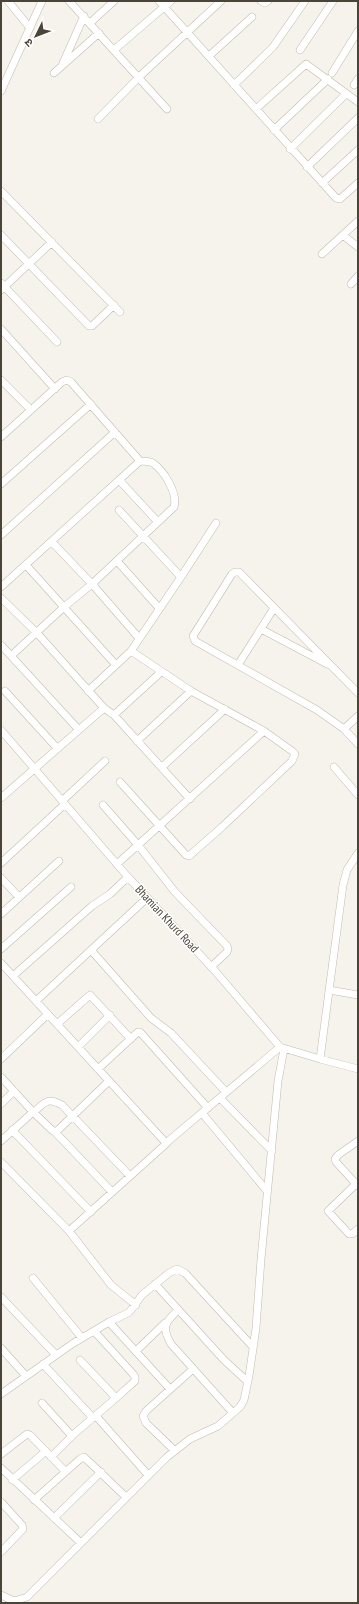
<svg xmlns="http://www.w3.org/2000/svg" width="359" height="1604" font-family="'PT Sans Narrow','Noto Sans Devanagari',sans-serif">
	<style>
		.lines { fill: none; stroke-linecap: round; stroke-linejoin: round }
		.minor-casing { stroke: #c2bbae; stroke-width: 8 }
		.minor { stroke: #fff; stroke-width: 7 }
		.labels { text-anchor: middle; stroke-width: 3; stroke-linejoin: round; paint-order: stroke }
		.street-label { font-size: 12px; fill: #4b4439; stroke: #fff }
	</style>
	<rect width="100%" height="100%" fill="#f6f3ec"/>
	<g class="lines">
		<defs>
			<path id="minor" d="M 8,1 L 30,28
				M 69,1 L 167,109
				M 159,1 L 336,198 L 340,199 L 358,183
				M 261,1 L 265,3 L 268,1
				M 90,23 L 114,1
				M 114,50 L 171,1
				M 300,50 L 333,1
				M 209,56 L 252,17
				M 63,63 L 84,16
				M 54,73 L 99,33
				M 332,73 L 358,31
				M 234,85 L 273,47 L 305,1
				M 354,85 L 358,79
				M 1,91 L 42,1
				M 256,109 L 306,64 L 358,102
				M 98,119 L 139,77 L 221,1
				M 274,130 L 328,79
				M 290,149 L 346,94
				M 307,167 L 358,118
				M 322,183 L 358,150
				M 1,191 L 120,312
				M 1,235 L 89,326 L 92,326 L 114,305
				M 344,236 L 358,247
				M 322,254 L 358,221
				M 1,283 L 57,342
				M 351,284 L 358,276
				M 1,290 L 52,242
				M 1,329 L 55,389
				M 1,380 L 31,410
				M 1,437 L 62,382 L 67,380 L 71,382 L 140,461 L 1,587
				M 119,480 L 158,522
				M 1,484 L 91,404
				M 1,535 L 115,432
				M 52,542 L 92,584 L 139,638
				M 117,561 L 159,608
				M 26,565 L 116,665 L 88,691
				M 181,577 L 216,523
				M 1,598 L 37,633 L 104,708 L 114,715 L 190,799
				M 261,629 L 327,664
				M 1,645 L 79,730
				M 12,655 L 64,607 L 92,584 L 174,507 C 178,493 164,471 153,463 C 149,461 144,461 140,461
				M 116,665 L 131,651 L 181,577 L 119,510
				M 238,665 L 274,608
				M 5,691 L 57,748
				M 358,693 L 239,572 L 235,572 L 232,574 L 193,636 L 195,641 L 317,710 L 344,729 L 358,744
				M 114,715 L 161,672
				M 344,729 L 358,716
				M 1,730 L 128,877 L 216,972 L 280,1047 L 320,1059 L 358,1069
				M 137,741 L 191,691
				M 162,767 L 225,709
				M 334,767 L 358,795
				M 120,782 L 186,855 L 189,856 L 222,827 L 292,761 L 295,754 L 292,751 L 264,731 L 191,691 L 131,651
				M 1,798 L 104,708
				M 62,801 L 105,761
				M 103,805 L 138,845 L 175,892 L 227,946 L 228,949 L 227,952 L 211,967
				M 1,863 L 65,804
				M 117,864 L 264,731
				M 1,878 L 19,897
				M 1,914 L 59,861
				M 1,949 L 71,887
				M 91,950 L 151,1018 L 171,1033 L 226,1092
				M 1,963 L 166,1143 L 280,1047
				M 13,976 L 92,906 L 110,894 L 128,877
				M 329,990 L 358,995
				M 36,1001 L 147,898
				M 57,1024 L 90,995 L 131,1039
				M 78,1047 L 110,1015
				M 1,1059 L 48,1014
				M 320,1059 L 343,885 L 347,870 L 358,853
				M 98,1069 L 138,1032 L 140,1032 L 208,1108
				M 1,1077 L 33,1112
				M 220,1098 L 272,1151
				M 1,1104 L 14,1091
				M 34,1112 C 45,1102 47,1097 62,1105 L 130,1176
				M 202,1113 L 267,1191
				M 12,1130 L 91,1212
				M 55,1132 L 112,1192
				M 1,1141 L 33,1112 L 53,1131 L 57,1131 L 109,1081
				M 358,1141 L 338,1155 L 335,1159 L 336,1162 L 358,1186
				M 1,1162 L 69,1231 L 111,1285 L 136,1305
				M 356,1184 L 328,1211 L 349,1234 L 352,1234 L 358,1229
				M 69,1231 L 167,1143
				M 33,1278 L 82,1338
				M 155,1284 L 224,1360 L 248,1382
				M 1,1297 L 56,1355
				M 178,1310 C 165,1323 161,1326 171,1344 L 233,1413
				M 109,1322 L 170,1389
				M 1,1348 L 26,1376
				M 136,1351 L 165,1323
				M 80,1360 L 116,1398
				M 43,1364 L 93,1418
				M 1,1394 L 72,1344 L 109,1322 L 128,1313 L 131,1310 L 142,1295 L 169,1273 L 177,1269 L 185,1273 L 253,1347
				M 42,1403 L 72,1436
				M 96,1416 L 148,1475
				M 174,1450 L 146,1423 L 143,1416 L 146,1411 L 193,1369
				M 1,1454 L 27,1434 L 30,1435 L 65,1471
				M 51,1457 L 74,1434 L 116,1398 L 135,1381 L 135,1377 L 133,1374 L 94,1331
				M 1,1468 L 81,1543
				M 12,1480 L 46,1451
				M 34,1500 L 80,1459 L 84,1457 L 126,1497
				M 1,1502 L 22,1525 L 23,1529 L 1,1552
				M 54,1518 L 101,1472
				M 1,1595 L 14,1601 L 27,1597 L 167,1457 L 190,1439 L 218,1426 L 233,1413 L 240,1407 L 244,1400 L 249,1376 L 256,1328 L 261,1259 L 278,1081 L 284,1049"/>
		</defs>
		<!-- minor casing -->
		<use href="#minor" class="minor-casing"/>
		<!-- minor -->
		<use href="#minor" class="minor"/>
	</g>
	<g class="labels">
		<!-- street labels -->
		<g class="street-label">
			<text transform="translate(167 919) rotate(47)" y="4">Bhamian Khurd Road</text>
		</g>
	</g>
	<!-- border -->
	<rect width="359" height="1604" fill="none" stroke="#4b4439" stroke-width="4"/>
	<!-- north arrow -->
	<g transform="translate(36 36) rotate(227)" stroke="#ffffff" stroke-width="3" paint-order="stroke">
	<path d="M0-3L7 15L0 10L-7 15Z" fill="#4b4439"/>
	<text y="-6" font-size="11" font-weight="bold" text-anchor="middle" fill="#4b4439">उ</text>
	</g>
</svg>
